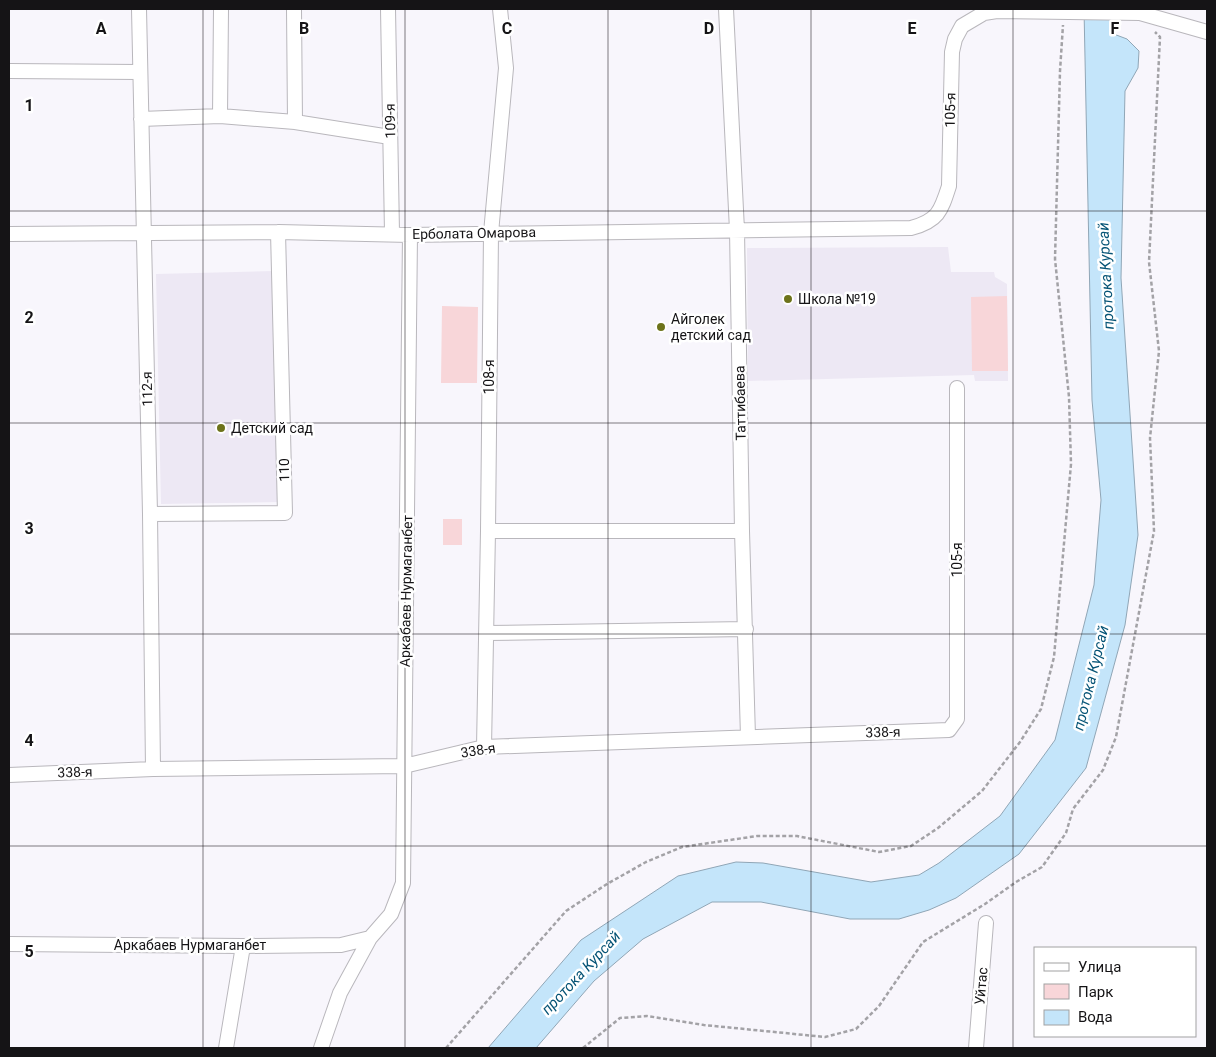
<svg xmlns="http://www.w3.org/2000/svg" width="1216" height="1057" font-family="Roboto,sans-serif">
	<style>
		.built { fill: #ede8f4 }
		.green { fill: #f8d6d9 }
		.water { fill: #c4e5fa; stroke: #90a6b6 }
		.lines { fill: none; stroke-linecap: round; stroke-linejoin: round }
		.minor-casing { stroke: #b9b7bc; stroke-width: 16 }
		.path { stroke: #a3a2a6; stroke-width: 2.5; stroke-dasharray: 4 2.5; stroke-linecap: butt }
		.minor { stroke: #fff; stroke-width: 14 }
		.grid { fill: none; stroke: #151416; stroke-width: 1; stroke-opacity: 0.55 }
		.poi-dot { fill: #6d731b; stroke: #fff; stroke-width: 2 }
		.labels { text-anchor: middle; stroke-width: 5; stroke-linejoin: round; paint-order: stroke }
		.street-label { font-size: 14px; fill: #151416; stroke: #fff }
		.poi-label { font-size: 14px; fill: #151416; stroke: #fff; text-anchor: start }
		.water-label { font-size: 15px; font-style: italic; fill: #065476; stroke: #fff }
		.grid-label { font-size: 16px; text-anchor: middle; font-weight: bold; fill: #151416; stroke: #fff; stroke-width: 5; stroke-linejoin: round; paint-order: stroke }
	</style>
	<rect width="100%" height="100%" fill="#f8f6fc"/>
	<!-- built -->
	<path class="built" d="M 948,247 L 951,272 L 994,272 L 995,277 L 1007,284 L 1008,381 L 975,381 L 974,375 L 748,381 L 747,248 Z
		M 273,271 L 279,502 L 161,504 L 156,274 Z"/>
	<!-- green -->
	<path class="green" d="M 1007,296 L 1008,371 L 972,371 L 971,297 Z
		M 442,306 L 478,307 L 477,383 L 441,383 Z
		M 443,519 L 462,519 L 462,545 L 443,545 Z"/>
	<!-- water -->
	<path class="water" d="M 1084,9 L 1112,14 L 1111,33 L 1127,39 L 1139,51 L 1138,68 L 1125,91 L 1121,278 L 1138,535 L 1125,625 L 1086,768 L 1019,854 L 956,898 L 929,910 L 899,919 L 850,919 L 761,902 L 712,902 L 643,939 L 594,981 L 536,1048 L 488,1048 L 581,940 L 678,876 L 736,862 L 763,863 L 871,882 L 919,875 L 939,863 L 1000,816 L 1055,740 L 1094,585 L 1101,500 L 1092,400 Z"/>
	<g class="lines">
		<defs>
			<path id="minor" d="M 139,9 L 150,514 L 153,769
				M 294,9 L 295,122
				M 388,9 L 392,233
				M 726,9 L 737,230 L 742,531 L 748,737
				M 9,71 L 139,72
				M 220,116 L 221,9
				M 141,119 L 220,116 L 295,122 L 390,137
				M 9,234 L 278,232 L 410,235 L 911,228 C 938,221 941,211 949,186 L 952,52 L 955,39 L 962,26 L 984,13 L 997,11 L 1140,13 L 1207,32
				M 150,514 L 285,513 L 278,232
				M 488,531 L 742,531
				M 486,633 L 746,629
				M 484,747 L 488,531 L 491,233 L 506,68 L 500,9
				M 9,775 L 153,769 L 404,766 L 484,747 L 949,730 L 957,719 L 957,388
				M 9,944 L 243,946 L 341,945 L 370,938
				M 226,1048 L 243,946
				M 321,1048 L 340,993 L 370,938 L 391,914 L 403,883 L 410,235
				M 976,1048 L 986,923"/>
		</defs>
		<!-- minor casing -->
		<use href="#minor" class="minor-casing"/>
		<!-- path -->
		<path class="path" d="M 446,1048 L 566,911 L 607,884 L 646,862 L 682,847 L 757,836 L 797,836 L 879,852 L 911,846 L 938,828 L 982,791 L 1020,742 L 1041,709 L 1054,657 L 1071,464 L 1069,397 L 1055,259 L 1060,71 L 1063,25
			M 583,1048 L 620,1018 L 647,1016 L 704,1025 L 825,1037 L 856,1029 L 879,1006 L 923,942 L 985,904 L 1016,882 L 1042,867 L 1066,833 L 1073,809 L 1103,770 L 1116,737 L 1154,531 L 1150,438 L 1159,351 L 1149,262 L 1160,37 L 1155,32"/>
		<!-- minor -->
		<use href="#minor" class="minor"/>
	</g>
	<!-- grid -->
	<path class="grid" d="M 203,9 L 203,1048M 405,9 L 405,1048M 608,9 L 608,1048M 811,9 L 811,1048M 1013,9 L 1013,1048M 9,211 L 1207,211M 9,423 L 1207,423M 9,634 L 1207,634M 9,846 L 1207,846"/>
	<!-- markers -->
	<g class="poi-dot">
		<circle cx="788" cy="299" r="5"/>
		<circle cx="661" cy="327" r="5"/>
		<circle cx="221" cy="428" r="5"/>
	</g>
	<g class="labels">
		<!-- street labels -->
		<g class="street-label">
			<text transform="translate(950 110) rotate(-89)" y="5">105-я</text>
			<text transform="translate(390 121) rotate(-91)" y="5">109-я</text>
			<text transform="translate(474 233) rotate(-1)" y="5">Ерболата Омарова</text>
			<text transform="translate(489 377) rotate(-90)" y="5">108-я</text>
			<text transform="translate(147 389) rotate(-91)" y="5">112-я</text>
			<text transform="translate(740 403) rotate(-91)" y="5">Таттибаева</text>
			<text transform="translate(284 470) rotate(-91)" y="5">110</text>
			<text transform="translate(957 560) rotate(-90)" y="5">105-я</text>
			<text transform="translate(406 591) rotate(-89)" y="5">Аркабаев Нурмаганбет</text>
			<text transform="translate(883 732) rotate(-2)" y="5">338-я</text>
			<text transform="translate(478 750) rotate(-9)" y="5">338-я</text>
			<text transform="translate(75 772) rotate(-2)" y="5">338-я</text>
			<text x="190" y="950">Аркабаев Нурмаганбет</text>
			<text transform="translate(981 986) rotate(-85)" y="5">Уйтас</text>
		</g>
		<!-- poi labels -->
		<g class="poi-label">
			<text x="798" y="304">Школа №19</text>
			<text x="671" y="324">Айголек<tspan x="671" dy="16">детский сад</tspan></text>
			<text x="231" y="433">Детский сад</text>
		</g>
		<!-- water labels -->
		<g class="water-label">
			<text transform="translate(1106 276) rotate(-93)" y="5">протока Курсай</text>
			<text transform="translate(1091 678) rotate(-76)" y="5">протока Курсай</text>
			<text transform="translate(581 973) rotate(-47)" y="5">протока Курсай</text>
		</g>
	</g>
	<g class="grid-label">
		<text x="101" y="34">A</text>
		<text x="304" y="34">B</text>
		<text x="507" y="34">C</text>
		<text x="709" y="34">D</text>
		<text x="912" y="34">E</text>
		<text x="1115" y="34">F</text>
		<text x="29" y="111">1</text>
		<text x="29" y="323">2</text>
		<text x="29" y="534">3</text>
		<text x="29" y="746">4</text>
		<text x="29" y="957">5</text>
	</g>
	<!-- border -->
	<rect width="1216" height="1057" fill="none" stroke="#151416" stroke-width="20"/>
	<!-- legend -->
	<rect x="1034" y="947" width="162" height="90" fill="#ffffff" stroke="#a1a1a2"/>
	<rect x="1044" y="963" width="25" height="8" fill="#ffffff" stroke="#a1a1a2"/>
	<text x="1078" y="972" font-size="15" fill="#151416">Улица</text>
	<rect x="1044" y="984" width="25" height="15" fill="#f8d6d9" stroke="#a1a1a2"/>
	<text x="1078" y="997" font-size="15" fill="#151416">Парк</text>
	<rect x="1044" y="1010" width="25" height="15" fill="#c4e5fa" stroke="#a1a1a2"/>
	<text x="1078" y="1022" font-size="15" fill="#151416">Вода</text>
</svg>
